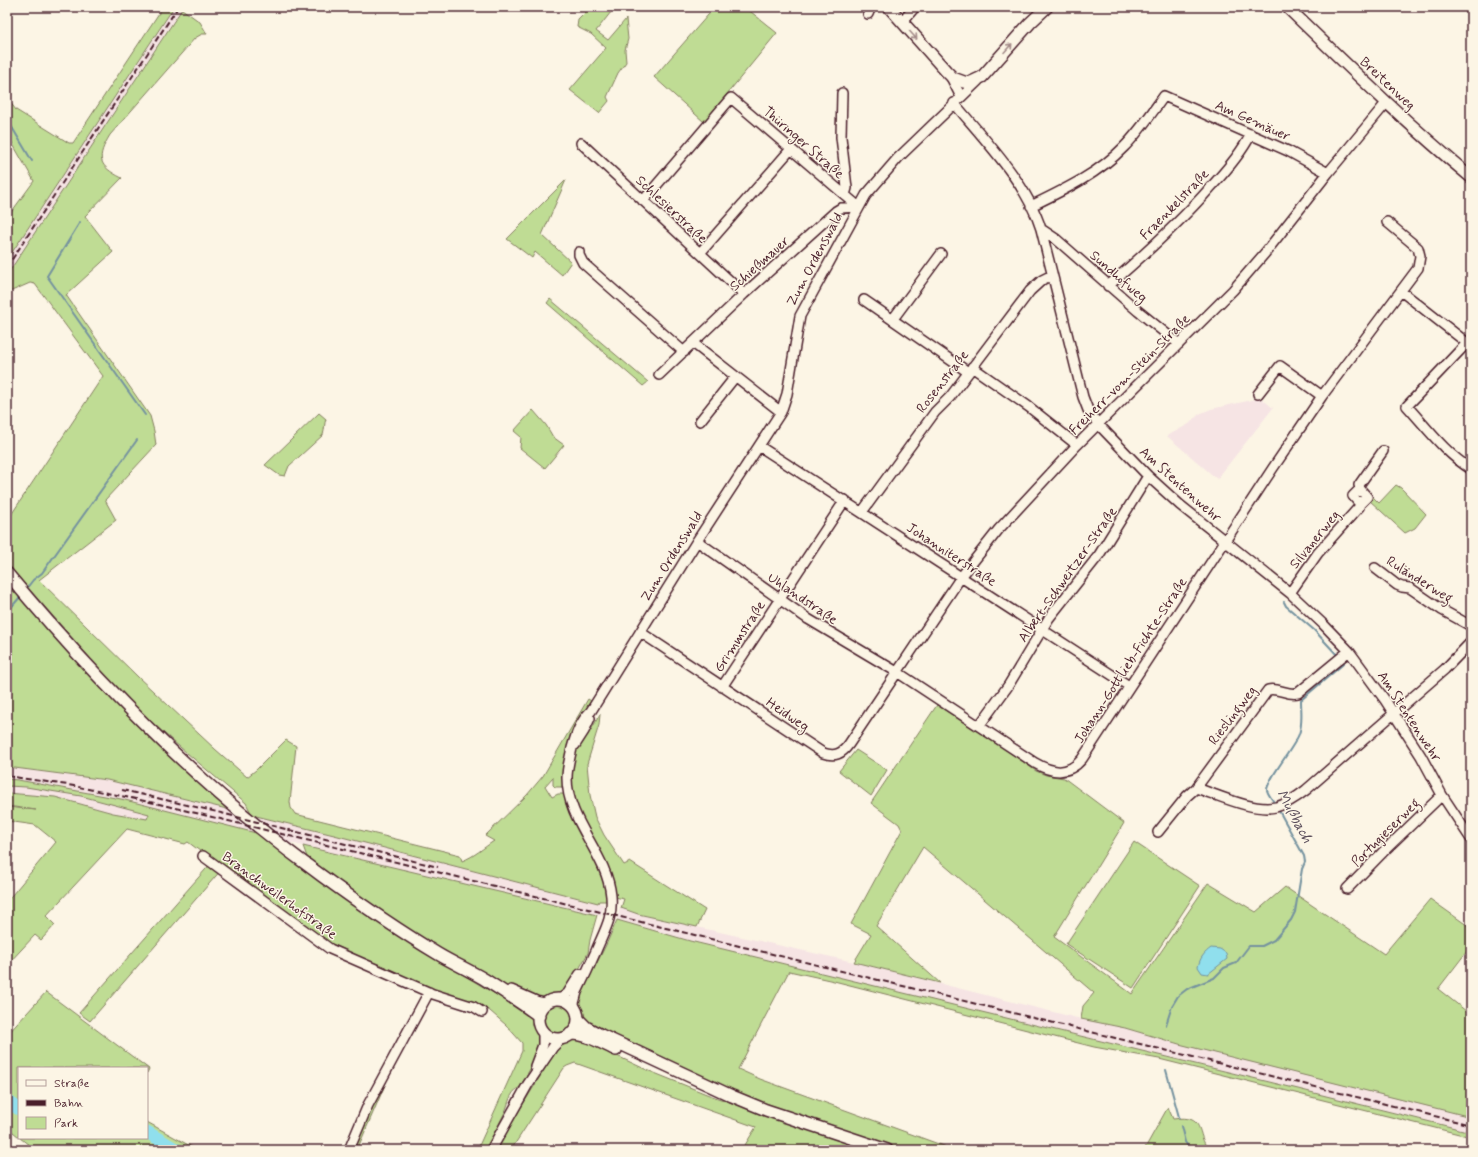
<svg xmlns="http://www.w3.org/2000/svg" width="1478" height="1157" font-family="Mynerve,sans-serif">
	<style>
		.built { fill: #f6e4e4 }
		.green { fill: #bfdc94; stroke: #847e60 }
		.water { fill: #90dfed; stroke: #74929f }
		.lines { fill: none; stroke-linecap: round; stroke-linejoin: round }
		.stream { stroke: #74929f; stroke-width: 2 }
		.river { stroke: #90dfed; stroke-width: 13 }
		.minor-casing { stroke: #4a1f2b; stroke-width: 12 }
		.major-casing { stroke: #4a1f2b; stroke-width: 14 }
		.minor { stroke: #fcf5e5; stroke-width: 9 }
		.major { stroke: #fcf5e5; stroke-width: 11 }
		.rail { stroke: #4a1f2b; stroke-width: 2; stroke-dasharray: 6 3; stroke-linecap: butt }
		.oneway { stroke: #a38a88 }
		.labels { text-anchor: middle; stroke-width: 3; stroke-linejoin: round; paint-order: stroke }
		.street-label { font-size: 14px; fill: #4a1f2b; stroke: #fcf5e5 }
		.water-label { font-size: 15px; font-style: italic; fill: #5c4f5c; stroke: #fcf5e5 }
	</style>
	<rect width="100%" height="100%" fill="#fcf5e5"/>
	<filter id="ink" filterUnits="userSpaceOnUse"><feTurbulence type="fractalNoise" baseFrequency=".025" numOctaves="2"/><feDisplacementMap in="SourceGraphic" scale="8" xChannelSelector="R" yChannelSelector="G"/><feConvolveMatrix kernelMatrix="1 2 1 2 8 2 1 2 1" color-interpolation-filters="sRGB"/></filter>
	<g filter="url(#ink)">
		<!-- built -->
		<path class="built" d="M 174,7 L 183,7 L 7,275 L 7,260 Z
			M 1261,398 L 1273,408 L 1217,479 L 1167,436 L 1189,424 L 1199,414 L 1211,409 Z
			M 7,767 L 106,780 L 334,835 L 604,904 L 601,916 L 597,915 L 303,846 L 211,822 L 164,815 L 150,823 L 55,797 L 7,793 Z
			M 620,908 L 638,914 L 854,962 L 1081,1019 L 1125,1028 L 1179,1044 L 1471,1117 L 1471,1132 L 1298,1089 L 690,941 L 617,920 Z"/>
		<!-- green -->
		<path class="green" d="M 163,7 L 174,7 L 7,260 L 7,218 L 34,181 L 7,134 L 7,98 L 16,110 L 69,143 L 73,143 Z
			M 591,7 L 615,7 L 596,31 L 608,40 L 626,19 L 628,39 L 625,50 L 626,62 L 618,73 L 607,97 L 609,101 L 599,113 L 570,90 L 606,48 L 591,34 L 577,27 L 578,20 Z
			M 715,7 L 745,7 L 777,33 L 704,122 L 654,77 Z
			M 182,9 L 200,22 L 207,34 L 202,34 L 195,38 L 110,135 C 96,158 98,166 122,178 L 85,216 L 113,252 L 66,295 L 150,416 L 154,431 L 156,445 L 105,500 L 116,520 L 39,580 L 138,677 L 215,749 L 247,777 L 256,770 L 286,740 L 296,746 L 290,802 L 291,808 L 295,814 L 460,855 L 462,861 C 475,856 483,848 494,841 L 485,836 L 527,795 L 543,776 L 588,699 L 591,701 L 576,726 L 564,787 L 555,787 L 553,785 L 553,777 L 545,786 L 552,797 L 558,794 L 565,794 L 570,814 L 601,869 L 608,901 L 599,901 L 598,903 L 334,835 L 252,815 L 246,803 L 174,742 L 127,700 L 7,564 L 7,521 L 103,376 L 35,284 L 30,283 L 7,293 L 7,275 Z
			M 566,180 L 542,235 L 571,262 L 562,275 L 535,252 L 532,258 L 507,239 Z
			M 550,299 L 648,382 L 643,386 L 547,303 Z
			M 533,410 L 546,425 L 553,437 L 564,445 L 545,468 L 520,448 L 521,437 L 514,431 Z
			M 319,413 L 326,419 C 324,424 325,429 323,435 L 289,466 L 285,476 L 279,475 L 265,465 Z
			M 1396,485 L 1401,488 L 1426,514 L 1415,528 L 1405,533 L 1369,500 L 1373,497 L 1379,503 Z
			M 7,580 L 231,810 L 107,780 L 7,767 Z
			M 937,705 L 1012,754 L 1036,771 L 1046,775 L 1064,778 L 1124,823 L 1054,937 L 1132,994 L 1208,883 L 1256,912 L 1285,887 L 1384,954 L 1430,899 L 1471,928 L 1471,946 L 1438,989 L 1471,1015 L 1471,1117 L 1179,1044 L 1125,1028 L 1081,1019 L 1083,1006 L 1094,993 L 923,847 L 876,926 L 940,983 L 854,962 L 871,934 L 851,924 L 902,830 L 899,824 L 871,803 Z
			M 600,714 L 599,725 L 587,764 L 590,795 L 595,817 L 604,835 L 624,865 L 630,862 L 705,910 L 697,927 L 638,914 L 621,908 L 624,899 L 615,897 C 614,880 608,870 601,856 C 582,822 561,790 576,750 C 579,743 585,739 589,733 C 593,727 596,721 600,714 Z
			M 856,750 L 887,770 L 871,796 L 839,771 Z
			M 7,779 L 18,780 L 121,799 L 264,835 L 279,851 L 360,910 L 438,960 L 529,1014 C 537,1022 542,1037 539,1049 C 537,1059 525,1077 520,1087 C 508,1093 509,1106 503,1116 C 497,1128 491,1139 485,1150 L 477,1150 L 522,1051 L 522,1043 L 506,1025 L 490,1011 L 480,1005 L 433,990 L 319,938 L 222,869 L 90,1021 L 79,1013 L 213,861 L 188,842 L 185,844 L 127,829 L 46,916 L 55,925 L 41,940 L 35,935 L 7,965 L 7,901 L 56,842 L 35,825 L 7,821 L 7,807 L 36,810 L 7,806 L 7,793 L 55,797 L 113,813 L 147,819 L 149,814 L 81,796 L 26,787 L 7,786 Z
			M 1134,842 L 1200,886 L 1133,988 L 1066,944 Z
			M 303,846 L 597,915 L 590,940 L 588,953 L 569,987 L 560,996 L 543,999 L 527,996 L 469,968 L 378,910 L 315,865 L 307,857 Z
			M 617,920 L 690,941 L 1298,1089 L 1471,1132 L 1471,1137 L 1159,1059 L 1094,1047 L 834,981 L 789,971 L 738,1069 L 760,1079 L 955,1150 L 902,1150 L 780,1109 L 731,1091 L 583,1022 L 578,1005 L 580,996 L 606,945 Z
			M 46,992 L 149,1069 L 147,1073 L 147,1068 L 19,1068 L 19,1137 L 7,1127 L 7,1035 Z
			M544 1019a14 14 0 1 1 28 0a14 14 0 1 1-28 0Z
			M 568,1039 L 576,1039 L 585,1041 L 647,1070 L 709,1095 L 869,1150 L 742,1150 L 756,1127 L 575,1063 L 567,1066 L 564,1068 L 511,1150 L 495,1150 L 560,1044 Z
			M 388,1078 L 357,1150 L 345,1150 L 353,1129 Z
			M 1168,1107 L 1173,1119 C 1207,1114 1195,1134 1209,1150 L 1144,1150 Z
			M 147,1122 L 192,1147 L 200,1150 L 26,1150 L 29,1145 L 20,1138 L 147,1138 Z"/>
		<!-- water -->
		<path class="water" d="M 1211,948 L 1220,949 L 1226,953 L 1227,959 L 1208,974 L 1202,973 L 1198,967 C 1200,958 1204,953 1211,948 Z"/>
		<g class="lines">
			<!-- stream -->
			<path class="stream" d="M 7,119 L 32,161
				M 80,222 L 47,276 L 145,415
				M 26,589 L 33,580 L 42,573 L 137,440
				M 1284,602 L 1286,606 L 1314,630 L 1339,657
				M 7,612 L 21,596
				M 1275,804 C 1273,800 1268,795 1267,790 C 1266,781 1295,746 1299,734 C 1303,723 1301,711 1301,700 L 1342,665 L 1344,663 L 1341,660
				M 1166,1025 L 1172,1006 L 1178,996 L 1187,989 L 1214,978 L 1224,968 L 1236,963 L 1249,946 L 1262,946 L 1274,940 L 1291,920 L 1295,912 L 1302,869 L 1305,862 L 1304,856 L 1278,809
				M 1166,1070 L 1179,1117
				M 1181,1126 L 1185,1142 L 1191,1150"/>
			<!-- river -->
			<path class="river" d="M 7,1101 L 19,1109
				M 147,1132 L 177,1150"/>
			<defs>
				<path id="minor" d="M 868,14 L 871,7
					M 902,22 L 915,7
					M 950,75 L 961,97
					M 842,93 L 841,137 L 847,188 L 845,195
					M 954,103 C 984,139 1027,183 1041,229 L 1083,397 L 1088,410 L 1098,424 L 1148,476 L 1180,505 L 1290,593 L 1323,624 L 1349,651 L 1385,700 L 1421,756 L 1442,795 L 1471,839
					M 581,143 L 744,294
					M 643,201 L 731,98 L 859,207
					M 1031,206 C 1064,190 1098,174 1124,147 C 1139,132 1151,114 1164,96 L 1288,151 L 1328,173
					M 1041,229 L 1056,239 L 1138,311 L 1179,344
					M 579,252 L 579,255 L 583,263 L 684,352
					M 700,253 L 791,149
					M 1108,286 C 1144,255 1179,223 1210,188 C 1225,172 1241,154 1251,134
					M 1401,291 L 1471,346
					M 864,300 L 968,372
					M 893,319 L 941,254
					M 693,343 L 781,412
					M 1467,343 L 1407,406 C 1427,428 1446,454 1471,469
					M 972,367 L 1029,407 L 1077,445
					M 659,375 L 744,294 L 836,211 L 841,208 L 859,207
					M 1258,394 L 1280,366 L 1322,396
					M 700,421 L 735,377
					M 759,446 L 1129,686
					M 1360,489 L 1367,497 L 1360,504 L 1353,496 L 1360,489 L 1359,485 L 1383,451
					M 862,512 L 935,412 L 950,397 L 1030,291 L 1042,280 L 1052,275
					M 697,541 L 808,619 L 897,672 L 1035,763 C 1052,773 1068,776 1082,759 L 1273,468 L 1322,396 L 1418,268 L 1420,256 L 1418,248 L 1387,222
					M 1375,568 L 1397,585 L 1402,587 L 1410,588 L 1442,610 L 1471,626
					M 1290,593 L 1318,553 L 1359,507 L 1360,504
					M 640,632 L 823,753 C 835,757 842,754 849,744 L 961,577 L 999,529 L 1077,445 L 1233,290 L 1265,253 L 1328,173 L 1387,102
					M 722,687 L 845,500
					M 979,726 L 1008,686 L 1049,618 L 1099,555 L 1148,476
					M 575,745 L 584,731 L 590,718
					M 1196,788 C 1218,795 1253,812 1276,807 C 1287,804 1297,797 1306,790 L 1445,669 L 1471,642
					M 1158,832 L 1187,796 L 1196,788 L 1268,690 C 1278,687 1288,696 1298,693 L 1349,651
					M 203,856 L 330,949 L 433,994 L 474,1007 L 482,1012
					M 1347,889 L 1385,850 L 1442,795
					M 560,999 L 568,993 L 580,974
					M 575,1009 L 574,1003 L 577,992 C 584,978 590,965 596,951 C 604,931 613,919 611,896 C 607,853 567,822 567,778 C 567,767 570,758 572,748 C 576,734 580,722 591,711 L 697,541 L 781,412 L 787,394 L 800,316 L 866,195 L 898,158 L 978,81
					M 535,1066 L 543,1045 L 543,1031
					M 349,1150 L 368,1105 L 429,992
					M 491,1150 L 528,1084 L 553,1047 L 562,1038"/>
				<path id="major" d="M 889,7 L 946,71 L 953,78 L 964,82 L 969,83 L 982,77 L 1030,23 L 1047,7
					M 1287,7 C 1347,65 1407,124 1471,177
					M 7,573 C 100,685 203,790 322,876 C 359,903 398,930 438,954 C 453,963 469,970 484,979 C 503,991 521,1003 539,1016
					M 511,991 L 536,1002 L 545,1004
					M538 1019a20 20 0 1 1 40 0a20 20 0 1 1-40 0Z
					M 578,1019 L 586,1027 L 601,1035 L 732,1096 L 766,1110 L 887,1150
					M 570,1034 C 585,1033 603,1044 616,1050"/>
			</defs>
			<!-- minor casing -->
			<use href="#minor" class="minor-casing"/>
			<!-- major casing -->
			<use href="#major" class="major-casing"/>
			<!-- minor -->
			<use href="#minor" class="minor"/>
			<!-- major -->
			<use href="#major" class="major"/>
			<!-- rail -->
			<path class="rail" d="M 7,267 L 178,7
				M 7,776 L 74,786 L 159,804 L 1471,1125
				M 122,790 L 209,810 L 438,867"/>
		</g>
		<!-- one-way arrows -->
		<defs><path id="oneway-shaft" d="M-6 0H5M1.5-3L5.5 0L1.5 3" fill="none" stroke-width="1.6" stroke-linecap="round" stroke-linejoin="round"/></defs>
		<g class="oneway">
			<use href="#oneway-shaft" transform="translate(913 35) rotate(48)"/>
			<use href="#oneway-shaft" transform="translate(1008 48) rotate(-48)"/>
		</g>
	</g>
	<g class="labels">
		<!-- street labels -->
		<g class="street-label">
			<text transform="translate(1388 83) rotate(43)" y="5">Breitenweg</text>
			<text transform="translate(1253 120) rotate(24)" y="5">Am Gemäuer</text>
			<text transform="translate(804 142) rotate(41)" y="5">Thüringer Straße</text>
			<text transform="translate(1174 204) rotate(-46)" y="5">Fraenkelstraße</text>
			<text transform="translate(672 209) rotate(43)" y="5">Schlesierstraße</text>
			<text transform="translate(814 259) rotate(-62)" y="5">Zum Ordenswald</text>
			<text transform="translate(759 263) rotate(-42)" y="5">Schießmauer</text>
			<text transform="translate(1119 276) rotate(41)" y="5">Sundhofweg</text>
			<text transform="translate(1129 374) rotate(-45)" y="5">Freiherr-vom-Stein-Straße</text>
			<text transform="translate(942 381) rotate(-52)" y="5">Rosenstraße</text>
			<text transform="translate(1181 484) rotate(42)" y="5">Am Stentenwehr</text>
			<text transform="translate(1314 539) rotate(-51)" y="5">Silvanerweg</text>
			<text transform="translate(952 554) rotate(33)" y="5">Johanniterstraße</text>
			<text transform="translate(671 556) rotate(-58)" y="5">Zum Ordenswald</text>
			<text transform="translate(1067 574) rotate(-55)" y="5">Albert-Schweitzer-Straße</text>
			<text transform="translate(1420 579) rotate(32)" y="5">Ruländerweg</text>
			<text transform="translate(803 598) rotate(34)" y="5">Uhlandstraße</text>
			<text transform="translate(739 636) rotate(-57)" y="5">Grimmstraße</text>
			<text transform="translate(1130 660) rotate(-57)" y="5">Johann-Gottlieb-Fichte-Straße</text>
			<text transform="translate(788 714) rotate(34)" y="5">Heidweg</text>
			<text transform="translate(1232 715) rotate(-53)" y="5">Rieslingweg</text>
			<text transform="translate(1410 716) rotate(57)" y="5">Am Stentenwehr</text>
			<text transform="translate(1385 832) rotate(-45)" y="5">Portugieserweg</text>
			<text transform="translate(280 895) rotate(36)" y="5">Branchweilerhofstraße</text>
		</g>
		<!-- water labels -->
		<g class="water-label">
			<text transform="translate(1295 816) rotate(61)" y="5">Mußbach</text>
		</g>
	</g>
	<!-- margin -->
	<rect width="1478" height="1157" fill="none" stroke="#fcf5e5" stroke-width="24"/>
	<rect x="12" y="12" width="1454" height="1133" fill="none" stroke="#4a1f2b" stroke-width="1.5" filter="url(#ink)"/>
	<!-- legend -->
	<rect x="18" y="1067" width="130" height="72" fill="#fcf5e5" stroke="#b59f9b"/>
	<rect x="26" y="1080" width="20" height="6" fill="#fcf5e5" stroke="#b59f9b"/>
	<text x="54" y="1087" font-size="12" fill="#4a1f2b">Straße</text>
	<rect x="26" y="1100" width="20" height="6" fill="#4a1f2b" stroke="#b59f9b"/>
	<text x="54" y="1107" font-size="12" fill="#4a1f2b">Bahn</text>
	<rect x="26" y="1117" width="20" height="12" fill="#bfdc94" stroke="#b59f9b"/>
	<text x="54" y="1127" font-size="12" fill="#4a1f2b">Park</text>
</svg>
